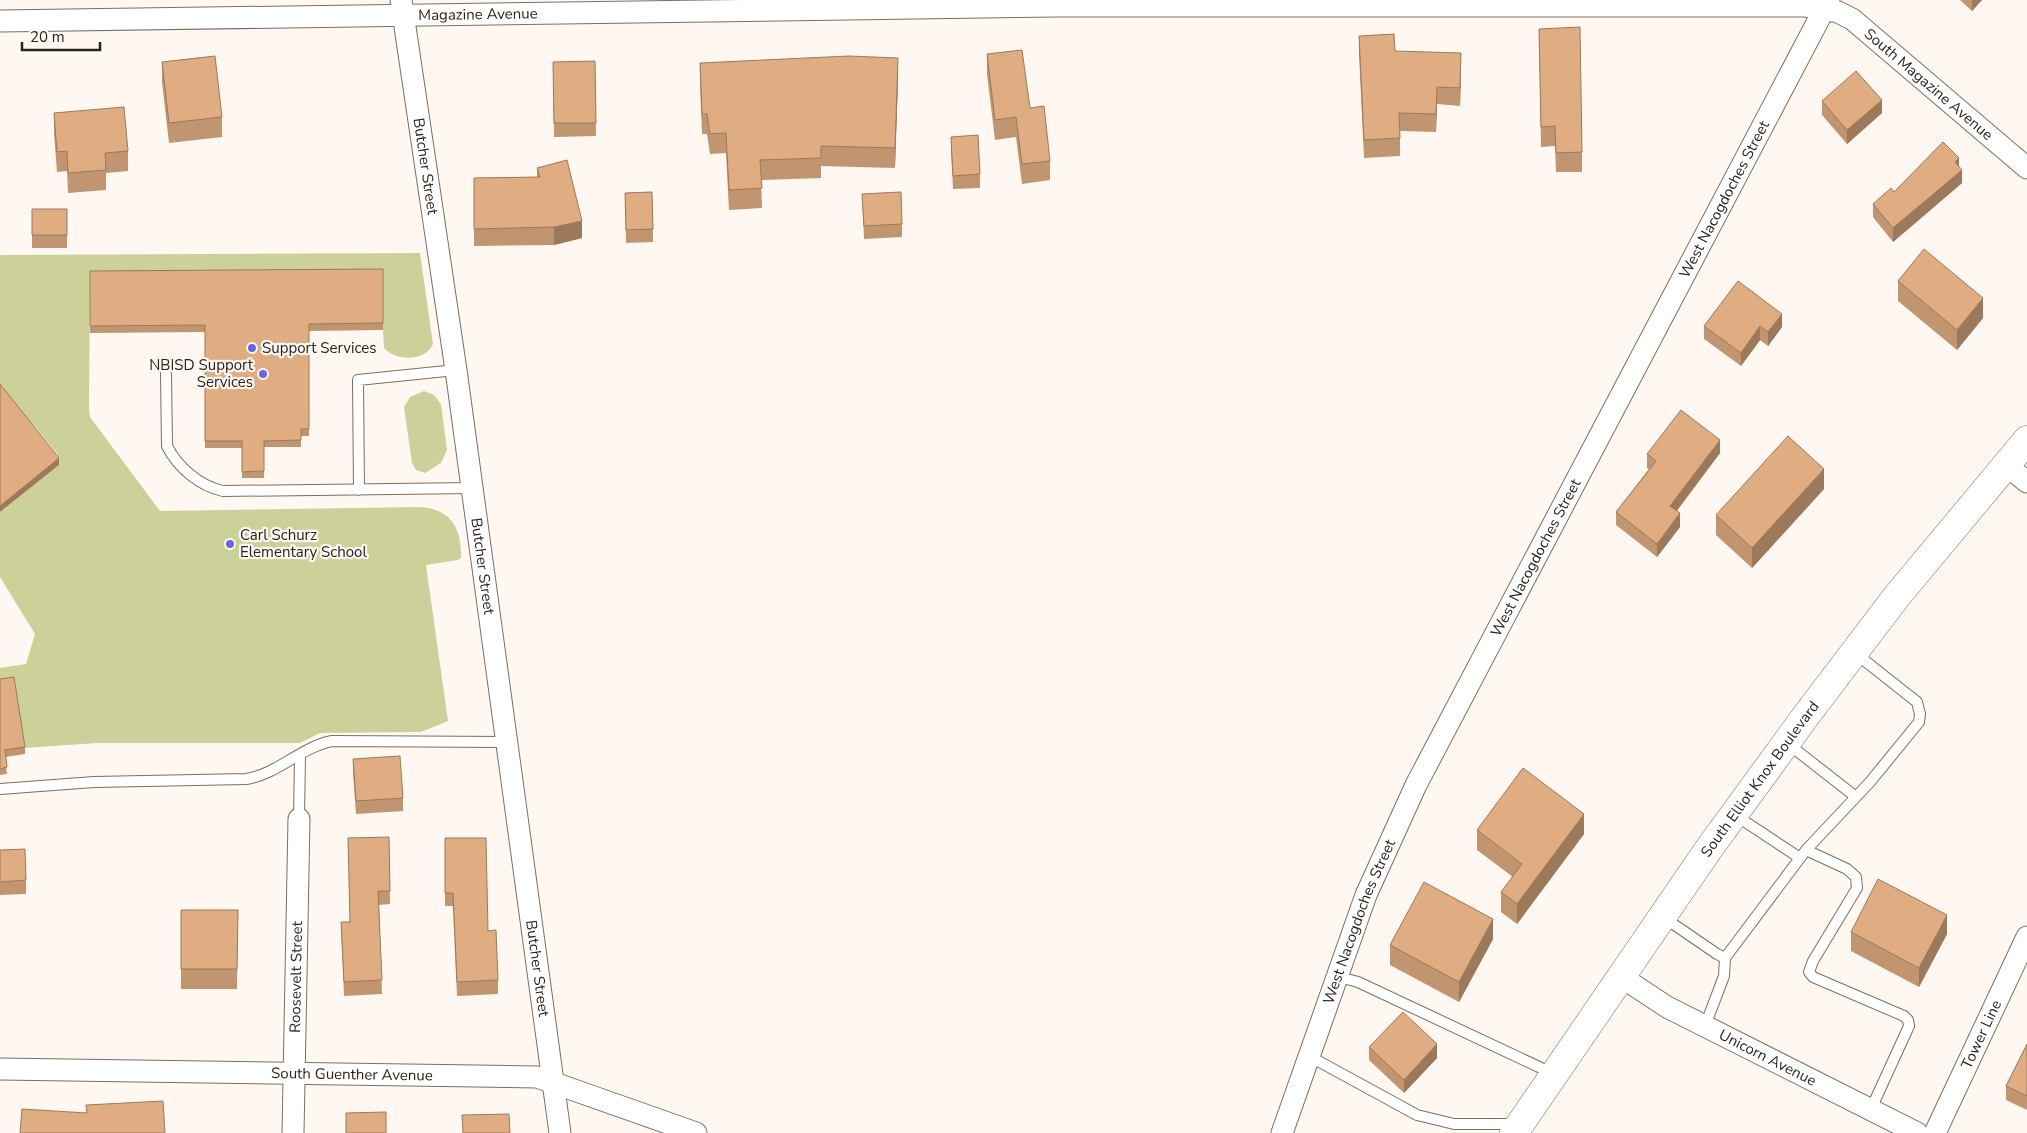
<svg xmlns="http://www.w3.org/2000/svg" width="2027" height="1133" font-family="'Nunito Sans',sans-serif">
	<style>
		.green { fill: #ccd19a }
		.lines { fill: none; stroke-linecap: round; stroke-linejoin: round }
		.lane-casing { stroke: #7d6e60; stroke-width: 12 }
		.street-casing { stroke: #7d6e60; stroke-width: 23 }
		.secondary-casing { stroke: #7d6e60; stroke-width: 29 }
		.lane { stroke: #fff; stroke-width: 10 }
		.street { stroke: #fff; stroke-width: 21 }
		.secondary { stroke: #fff; stroke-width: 28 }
		.wall { fill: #c0956f }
		.shaded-wall { fill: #9c795a }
		.building { fill: #dfad81; stroke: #9c795a }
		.poi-dot { fill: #6865de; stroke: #fff8f2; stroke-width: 2 }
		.labels { text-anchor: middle; stroke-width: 4.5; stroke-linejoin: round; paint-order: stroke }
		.street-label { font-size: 15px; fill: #29231d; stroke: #fff8f2 }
		.poi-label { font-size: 15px; fill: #29231d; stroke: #fff8f2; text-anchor: start }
	</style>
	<rect width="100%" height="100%" fill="#fff8f2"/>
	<!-- green -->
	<path class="green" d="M 420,253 L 433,344 C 426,362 395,361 384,348 L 383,330 L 90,278 L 89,408 L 90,417 L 160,511 L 418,507 C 450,508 462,527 461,558 L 458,560 L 426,565 L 448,721 L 421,732 L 320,733 L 300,743 L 97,743 L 24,748 L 0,686 L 0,668 L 26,664 L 35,634 L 0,577 L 0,512 L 59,465 L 54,459 L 58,455 L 33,424 L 29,428 L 0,404 L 0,255 Z
		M 424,391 L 434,395 L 441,404 L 447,450 L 441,463 L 425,473 L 416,470 L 412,463 L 404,407 L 410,397 Z"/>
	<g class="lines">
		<defs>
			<path id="lane" d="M 166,374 L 167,446 C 178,468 200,486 223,491 L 473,488
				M 359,490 L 358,380 L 456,370
				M 1787,743 L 1856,797
				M 0,789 L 94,782 L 246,779 C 278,774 301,747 332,741 L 506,742
				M 1735,815 L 1800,858
				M 299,819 L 300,755
				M 1806,850 L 1847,869 L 1856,877 L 1857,888 L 1813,961 L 1809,972 L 1813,977 L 1904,1016 L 1908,1020 L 1909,1026 L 1871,1109
				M 1663,917 L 1717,954 L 1725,958 L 1806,850 L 1870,782 L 1919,722 L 1920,714 L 1917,702 L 1855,653
				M 1336,976 L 1358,982 L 1554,1074
				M 1705,1026 L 1724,976 L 1725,958
				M 1309,1056 L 1417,1115 L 1454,1124 L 1516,1124"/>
			<g id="street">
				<path id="s1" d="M 401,0 L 456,370 L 560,1133"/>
				<path id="s2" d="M 0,21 L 1059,6 L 1805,6 L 1838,12 L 1852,19 L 2027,168"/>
				<path d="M 2006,465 L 2027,482"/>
				<path id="s3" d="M 1620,976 L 1667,1007 L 1917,1133"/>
				<path id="s4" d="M 0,1069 L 537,1077 L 696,1133"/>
				<path id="s5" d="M 293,1133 L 299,819"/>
				<path id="s6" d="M 1282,1133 L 1366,895 L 1416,785 L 1829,0"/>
				<path id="s7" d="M 1935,1133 L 2027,937"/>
			</g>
			<g id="secondary">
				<path id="s8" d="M 1514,1133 L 1708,850 L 1805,717 L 1897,596 L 2027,440"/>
			</g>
		</defs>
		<!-- lane casing -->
		<use href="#lane" class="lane-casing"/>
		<!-- street casing -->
		<use href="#street" class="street-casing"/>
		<!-- secondary casing -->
		<use href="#secondary" class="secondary-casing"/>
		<!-- lane -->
		<use href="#lane" class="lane"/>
		<!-- street -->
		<use href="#street" class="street"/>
		<!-- secondary -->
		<use href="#secondary" class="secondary"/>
	</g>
	<!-- wall -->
	<path class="wall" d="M 1960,0 L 1982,0 L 1972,11 Z
		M 1539,29 L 1582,152 L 1582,172 L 1556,172 L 1555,146 L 1541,147 Z
		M 1359,36 L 1395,51 L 1461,71 L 1460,106 L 1437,104 L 1436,132 L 1400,131 L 1400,156 L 1364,158 L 1359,53 Z
		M 987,54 L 1030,108 L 1050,161 L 1050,180 L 1022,184 L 1016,137 L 995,140 L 987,74 Z
		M 595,61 L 596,136 L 554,137 L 553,62 Z
		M 162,62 L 222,117 L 222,137 L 169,143 L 162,82 Z
		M 700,63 L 898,78 L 895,168 L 821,166 L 821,178 L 761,180 L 762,208 L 729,210 L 726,153 L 710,154 L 707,134 L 702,134 L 700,82 Z
		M 1822,101 L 1882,113 L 1847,144 L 1822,115 Z
		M 54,113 L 128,151 L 128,171 L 106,173 L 106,190 L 68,193 L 67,171 L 57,172 L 54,133 Z
		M 951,137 L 980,174 L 980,188 L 953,189 L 951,150 Z
		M 1959,166 L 1962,183 L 1893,242 L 1873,217 L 1873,204 L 1894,192 Z
		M 537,168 L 582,238 L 554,245 L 474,246 L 474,178 L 537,177 Z
		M 625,193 L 653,229 L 653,242 L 626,243 Z
		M 862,194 L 902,224 L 902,237 L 864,239 Z
		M 32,209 L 67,209 L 67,248 L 32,248 Z
		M 383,269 L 383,330 L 309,331 L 309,436 L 301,436 L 301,447 L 264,447 L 264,478 L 242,478 L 242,448 L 205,448 L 205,332 L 90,333 L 90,271 Z
		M 1898,281 L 1983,318 L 1957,350 L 1898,301 Z
		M 1704,326 L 1782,327 L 1768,346 L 1760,340 L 1741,366 L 1704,339 Z
		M 1720,453 L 1677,511 L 1680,527 L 1657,557 L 1616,525 L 1616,512 L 1649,469 L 1647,468 L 1647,454 Z
		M 1824,489 L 1752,568 L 1716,535 L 1716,515 Z
		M 0,679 L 25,747 L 25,754 L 5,757 L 7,774 L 0,775 Z
		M 353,759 L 403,798 L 403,811 L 356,814 L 353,773 Z
		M 1477,830 L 1584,834 L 1517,924 L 1501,912 L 1501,892 L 1513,877 L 1477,850 Z
		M 389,837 L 390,904 L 379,905 L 382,994 L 344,996 L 341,922 L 349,922 Z
		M 445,838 L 488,931 L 498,980 L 498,994 L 457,996 L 453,906 L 445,906 Z
		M 0,850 L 26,880 L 26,894 L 0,895 Z
		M 181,910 L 238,910 L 237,989 L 181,989 Z
		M 1851,932 L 1947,934 L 1919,987 L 1851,951 Z
		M 1493,939 L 1459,1002 L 1390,965 L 1390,945 Z
		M 2027,1044 L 2027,1110 L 2006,1100 L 2006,1086 Z
		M 1369,1047 L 1437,1058 L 1404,1093 L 1369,1060 Z"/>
	<!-- shaded-wall -->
	<path class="shaded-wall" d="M 1972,0 L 1982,0 L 1972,11 Z
		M 1461,53 L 1461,71 L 1460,106 L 1460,88 Z
		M 898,58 L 898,78 L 895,168 L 895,148 Z
		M 1437,87 L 1437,104 L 1436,132 L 1436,114 Z
		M 1882,100 L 1882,113 L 1847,144 L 1847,130 Z
		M 1959,158 L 1959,171 L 1955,162 Z
		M 1962,170 L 1962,183 L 1893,242 L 1893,228 Z
		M 582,221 L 582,238 L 554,245 L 554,227 Z
		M 1983,298 L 1983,318 L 1957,350 L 1957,330 Z
		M 1782,314 L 1782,327 L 1768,346 L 1768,332 Z
		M 1760,326 L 1760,340 L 1741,366 L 1741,353 Z
		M 1720,440 L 1720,453 L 1670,519 L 1670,506 Z
		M 59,458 L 59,465 L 0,512 L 0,506 Z
		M 1824,469 L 1824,489 L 1752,568 L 1752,548 Z
		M 1680,513 L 1680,527 L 1657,557 L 1657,544 Z
		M 1584,814 L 1584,834 L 1517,924 L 1517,904 Z
		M 1947,915 L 1947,934 L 1919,987 L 1919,968 Z
		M 1493,919 L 1493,939 L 1459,1002 L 1459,982 Z
		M 1437,1044 L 1437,1058 L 1404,1093 L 1404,1080 Z"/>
	<!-- building -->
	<path class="building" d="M 1580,27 L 1582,152 L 1556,153 L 1555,126 L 1541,127 L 1539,29 Z
		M 1394,34 L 1395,51 L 1461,53 L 1460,88 L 1437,87 L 1436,114 L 1399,113 L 1400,138 L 1364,140 L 1359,36 Z
		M 1022,50 L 1030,108 L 1044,106 L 1050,161 L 1022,164 L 1016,117 L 995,120 L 987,54 Z
		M 215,56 L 222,117 L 169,123 L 162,62 Z
		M 849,56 L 898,58 L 895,148 L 821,146 L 821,158 L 760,160 L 762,188 L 729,190 L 726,133 L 710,134 L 707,114 L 702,114 L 700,63 Z
		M 595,61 L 596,123 L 554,123 L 553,62 Z
		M 1856,71 L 1882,100 L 1847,130 L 1822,101 Z
		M 124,107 L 128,151 L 105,153 L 106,170 L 68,173 L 67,151 L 57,152 L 54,113 Z
		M 978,135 L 980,174 L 953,176 L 951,137 Z
		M 1943,142 L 1959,158 L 1955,162 L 1962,170 L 1893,228 L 1873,204 L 1891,188 L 1894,192 Z
		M 567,160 L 582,221 L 554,227 L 474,229 L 474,178 L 540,177 L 537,168 Z
		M 652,192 L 653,229 L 626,230 L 625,193 Z
		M 901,192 L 902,224 L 864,226 L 862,194 Z
		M 32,209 L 67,209 L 67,235 L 32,235 Z
		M 1924,249 L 1983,298 L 1957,330 L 1898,281 Z
		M 383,269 L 383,323 L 309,324 L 309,429 L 301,429 L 301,440 L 264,441 L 264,471 L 242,472 L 242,441 L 205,441 L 205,325 L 90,326 L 90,271 Z
		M 1738,281 L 1782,314 L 1768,332 L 1760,326 L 1741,353 L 1704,326 Z
		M 0,384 L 59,458 L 0,506 Z
		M 1681,410 L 1720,440 L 1670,506 L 1680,513 L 1657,544 L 1616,512 L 1656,461 L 1647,454 Z
		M 1788,436 L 1824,469 L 1752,548 L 1716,515 Z
		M 14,677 L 25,747 L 5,750 L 7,767 L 0,769 L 0,679 Z
		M 400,756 L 403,798 L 356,801 L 353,759 Z
		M 1523,768 L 1584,814 L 1517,904 L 1501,892 L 1522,864 L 1477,830 Z
		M 389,837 L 390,891 L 378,891 L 382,980 L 344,982 L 341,922 L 350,922 L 348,838 Z
		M 445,838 L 486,838 L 488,931 L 496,930 L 498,980 L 457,982 L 453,893 L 445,893 Z
		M 25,849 L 26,880 L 0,882 L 0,850 Z
		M 1878,879 L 1947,915 L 1919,968 L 1851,932 Z
		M 1424,882 L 1493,919 L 1459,982 L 1390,945 Z
		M 181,910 L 238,910 L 237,969 L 181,969 Z
		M 1403,1012 L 1437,1044 L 1404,1080 L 1369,1047 Z
		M 2027,1044 L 2027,1096 L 2006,1086 Z
		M 163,1101 L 165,1133 L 20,1133 L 22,1109 L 87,1113 L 86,1105 Z
		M 386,1112 L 386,1133 L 346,1133 L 346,1113 Z
		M 509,1114 L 510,1133 L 463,1133 L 462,1115 Z"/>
	<!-- markers -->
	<g class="poi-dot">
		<circle cx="252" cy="348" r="5"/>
		<circle cx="263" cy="374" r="5"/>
		<circle cx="230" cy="544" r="5"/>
	</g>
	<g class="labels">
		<!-- street labels -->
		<g class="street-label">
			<text dy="5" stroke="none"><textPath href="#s2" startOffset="478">Magazine Avenue</textPath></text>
			<text dy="5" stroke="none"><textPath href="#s2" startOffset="1955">South Magazine Avenue</textPath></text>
			<text dy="5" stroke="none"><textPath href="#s1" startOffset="168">Butcher Street</textPath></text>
			<text dy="5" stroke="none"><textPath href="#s6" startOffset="1035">West Nacogdoches Street</textPath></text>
			<text dy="5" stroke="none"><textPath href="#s6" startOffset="630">West Nacogdoches Street</textPath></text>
			<text dy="5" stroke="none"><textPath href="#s1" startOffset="572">Butcher Street</textPath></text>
			<text dy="5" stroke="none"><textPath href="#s8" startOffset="431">South Elliot Knox Boulevard</textPath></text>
			<text dy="5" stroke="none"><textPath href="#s6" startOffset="225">West Nacogdoches Street</textPath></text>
			<text dy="5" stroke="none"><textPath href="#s1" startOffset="978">Butcher Street</textPath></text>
			<text dy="5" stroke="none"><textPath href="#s5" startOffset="156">Roosevelt Street</textPath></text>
			<text dy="5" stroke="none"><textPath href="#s7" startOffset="109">Tower Line</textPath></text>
			<text dy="5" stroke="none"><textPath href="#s3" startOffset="169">Unicorn Avenue</textPath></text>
			<text dy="5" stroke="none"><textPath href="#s4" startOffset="352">South Guenther Avenue</textPath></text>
		</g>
		<!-- poi labels -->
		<g class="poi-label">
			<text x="262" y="353">Support Services</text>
			<text x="253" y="370" text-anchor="end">NBISD Support<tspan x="253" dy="17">Services</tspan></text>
			<text x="240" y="540">Carl Schurz<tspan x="240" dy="17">Elementary School</tspan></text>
		</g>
	</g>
	<!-- scale -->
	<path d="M22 42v8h78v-8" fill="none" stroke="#29231d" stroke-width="2.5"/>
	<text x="30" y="42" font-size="15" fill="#29231d" stroke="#fff8f2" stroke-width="4" paint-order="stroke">20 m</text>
</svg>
